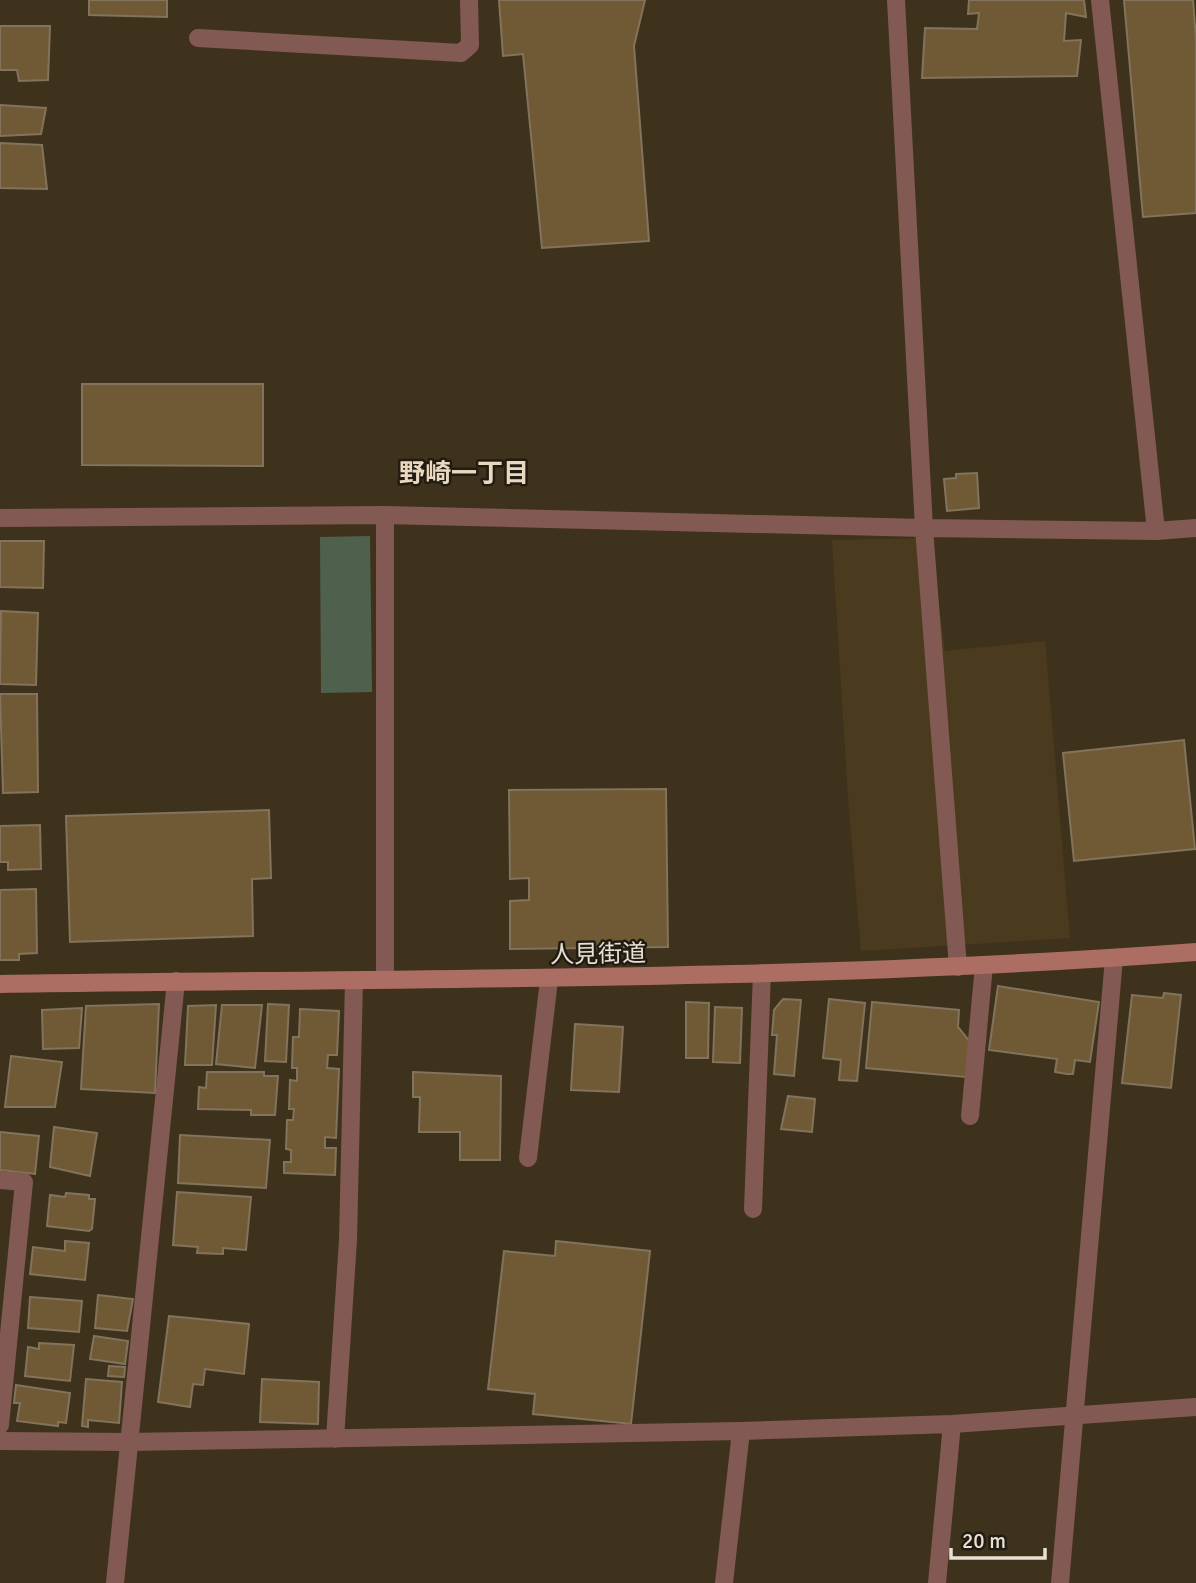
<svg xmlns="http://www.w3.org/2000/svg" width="1196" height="1583" font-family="Signika,'Noto Sans JP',sans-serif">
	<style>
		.built { fill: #4b3b1e }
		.green { fill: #4f614c }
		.building { fill: #705a35; stroke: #82735c; stroke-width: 2 }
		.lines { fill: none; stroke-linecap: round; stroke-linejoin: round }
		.lane { stroke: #825a53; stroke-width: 18 }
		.street { stroke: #825a53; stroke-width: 18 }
		.secondary { stroke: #ac6e63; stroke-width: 18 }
		.labels { text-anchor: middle; stroke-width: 5; stroke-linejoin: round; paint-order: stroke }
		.street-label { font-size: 24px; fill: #e8e0d3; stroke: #211b11 }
		.neighbourhood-label { font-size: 26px; font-weight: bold; fill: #e9d8be; stroke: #211b11 }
	</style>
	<rect width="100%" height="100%" fill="#3f321c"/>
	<!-- built -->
	<path class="built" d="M 930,538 L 945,651 L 1045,641 L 1070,938 L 861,951 L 848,797 L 832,540 Z"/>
	<!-- green -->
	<path class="green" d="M 370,536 L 372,692 L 321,693 L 320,537 Z"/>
	<!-- building -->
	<path class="building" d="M 89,0 L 167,0 L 167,17 L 89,15 Z
		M 499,0 L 645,0 L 634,46 L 649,241 L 542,248 L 523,54 L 503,56 Z
		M 969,0 L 1084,0 L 1086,17 L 1066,13 L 1064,41 L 1081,40 L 1077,76 L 922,78 L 925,28 L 977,29 L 979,13 L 968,14 Z
		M 1124,0 L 1193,0 L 1196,39 L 1196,213 L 1143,217 Z
		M 0,26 L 50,26 L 48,80 L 19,81 L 17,70 L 0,70 Z
		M 0,105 L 46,108 L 41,134 L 0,136 Z
		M 0,143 L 42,145 L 47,189 L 0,188 Z
		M 82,384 L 263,384 L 263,466 L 82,465 Z
		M 977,473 L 979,508 L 947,511 L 944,479 L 956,478 L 956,474 Z
		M 0,541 L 44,541 L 43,588 L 0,587 Z
		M 1,611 L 38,613 L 36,685 L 0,684 Z
		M 0,694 L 37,694 L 38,792 L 3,793 Z
		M 1184,740 L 1195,849 L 1074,861 L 1063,753 Z
		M 666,789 L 668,947 L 510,949 L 510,901 L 529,900 L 529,878 L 510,879 L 509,790 Z
		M 269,810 L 271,878 L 252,879 L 253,936 L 70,942 L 66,816 Z
		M 40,825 L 41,869 L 8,870 L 8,862 L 0,862 L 0,826 Z
		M 36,889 L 37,953 L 19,954 L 19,960 L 0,960 L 0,890 Z
		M 998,986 L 1099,1002 L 1090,1062 L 1075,1060 L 1073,1074 L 1067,1074 L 1055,1072 L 1057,1059 L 989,1050 Z
		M 1164,993 L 1181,995 L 1171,1088 L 1122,1083 L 1132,995 L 1163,998 Z
		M 783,999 L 801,1000 L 794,1076 L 774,1074 L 777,1035 L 772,1035 L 774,1010 Z
		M 829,999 L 865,1003 L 857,1081 L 839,1080 L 841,1060 L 823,1058 Z
		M 686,1002 L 709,1003 L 708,1058 L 686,1058 Z
		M 872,1002 L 959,1010 L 958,1027 L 971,1043 L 966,1077 L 866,1068 Z
		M 159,1004 L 155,1093 L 81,1089 L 86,1006 Z
		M 268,1004 L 289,1005 L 286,1062 L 265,1061 Z
		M 216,1005 L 212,1065 L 185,1065 L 188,1006 Z
		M 222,1005 L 262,1005 L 255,1068 L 216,1064 Z
		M 715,1007 L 742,1008 L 740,1063 L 713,1062 Z
		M 82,1008 L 79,1048 L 43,1049 L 42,1010 Z
		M 300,1009 L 339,1011 L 337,1055 L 328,1055 L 327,1068 L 339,1069 L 336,1138 L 325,1137 L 325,1148 L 336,1148 L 335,1175 L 284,1173 L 284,1162 L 291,1162 L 291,1150 L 286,1149 L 287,1120 L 293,1120 L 294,1109 L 289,1109 L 290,1080 L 297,1081 L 297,1068 L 292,1068 L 293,1037 L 299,1037 Z
		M 575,1024 L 623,1027 L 619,1092 L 571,1090 Z
		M 11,1056 L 62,1062 L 55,1107 L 5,1107 Z
		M 207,1072 L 264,1072 L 264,1076 L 278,1076 L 275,1115 L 251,1115 L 251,1110 L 198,1109 L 199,1087 L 206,1088 Z
		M 413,1072 L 501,1076 L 500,1160 L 460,1160 L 460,1132 L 419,1132 L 420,1097 L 413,1097 Z
		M 788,1096 L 815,1099 L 812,1132 L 781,1129 Z
		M 54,1127 L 97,1133 L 90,1176 L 50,1167 Z
		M 0,1132 L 39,1136 L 35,1174 L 0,1170 Z
		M 180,1135 L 270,1140 L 266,1188 L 178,1183 Z
		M 177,1192 L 251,1197 L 246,1250 L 223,1248 L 223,1254 L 197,1253 L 198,1247 L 173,1245 Z
		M 66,1193 L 89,1195 L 89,1199 L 95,1199 L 92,1229 L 89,1231 L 47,1226 L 50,1195 L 65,1197 Z
		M 65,1241 L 89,1243 L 85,1280 L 30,1274 L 33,1247 L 65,1251 Z
		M 556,1241 L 650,1251 L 631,1424 L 533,1414 L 535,1394 L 488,1389 L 504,1251 L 555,1256 Z
		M 98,1295 L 133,1299 L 127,1331 L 95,1328 Z
		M 30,1297 L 82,1301 L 79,1332 L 28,1328 Z
		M 169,1316 L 249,1324 L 244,1374 L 205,1369 L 203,1385 L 193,1384 L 190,1407 L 158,1402 Z
		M 94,1336 L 128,1341 L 125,1364 L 90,1359 Z
		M 39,1343 L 74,1345 L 70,1381 L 25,1376 L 28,1347 L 39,1349 Z
		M 109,1366 L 125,1367 L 124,1377 L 108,1376 Z
		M 86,1379 L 122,1382 L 119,1423 L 88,1420 L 88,1427 L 82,1426 Z
		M 262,1379 L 319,1382 L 318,1424 L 260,1422 Z
		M 16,1385 L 70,1393 L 66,1423 L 58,1422 L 58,1426 L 17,1421 L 20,1403 L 14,1403 Z"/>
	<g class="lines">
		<!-- lane -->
		<path class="lane" d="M 198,38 L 461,53 L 470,45 L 469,0
			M 970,1116 L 984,965
			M 528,1158 L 549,980
			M 0,1180 L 24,1182 L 0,1425
			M 753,1209 L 762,973
			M 115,1583 L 176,981
			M 1060,1583 L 1114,958"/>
		<!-- street -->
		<path class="street" d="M 896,0 L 924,528 L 958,967
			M 1100,0 L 1156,531
			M 385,515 L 385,979
			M 0,518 L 385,515 L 924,528 L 1156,531 L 1196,528
			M 335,1439 L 348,1240 L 354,980
			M 0,1441 L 130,1442 L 741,1431 L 952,1424 L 1196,1407
			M 724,1583 L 741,1431
			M 937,1583 L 952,1424"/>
		<!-- secondary -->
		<path class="secondary" d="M 0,984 C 399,978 798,982 1196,952"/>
	</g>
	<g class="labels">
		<!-- street labels -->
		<g class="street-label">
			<text transform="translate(598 954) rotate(-1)" y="8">人見街道</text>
		</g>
		<!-- neighbourhood labels -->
		<g class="neighbourhood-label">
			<text x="464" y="482">野崎一丁目</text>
		</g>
	</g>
	<!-- scale -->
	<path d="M951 1548v10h94v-10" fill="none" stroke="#e8e0d3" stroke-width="3.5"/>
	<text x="962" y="1548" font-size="21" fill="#e8e0d3" stroke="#211b11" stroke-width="5" paint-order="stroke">20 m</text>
</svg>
